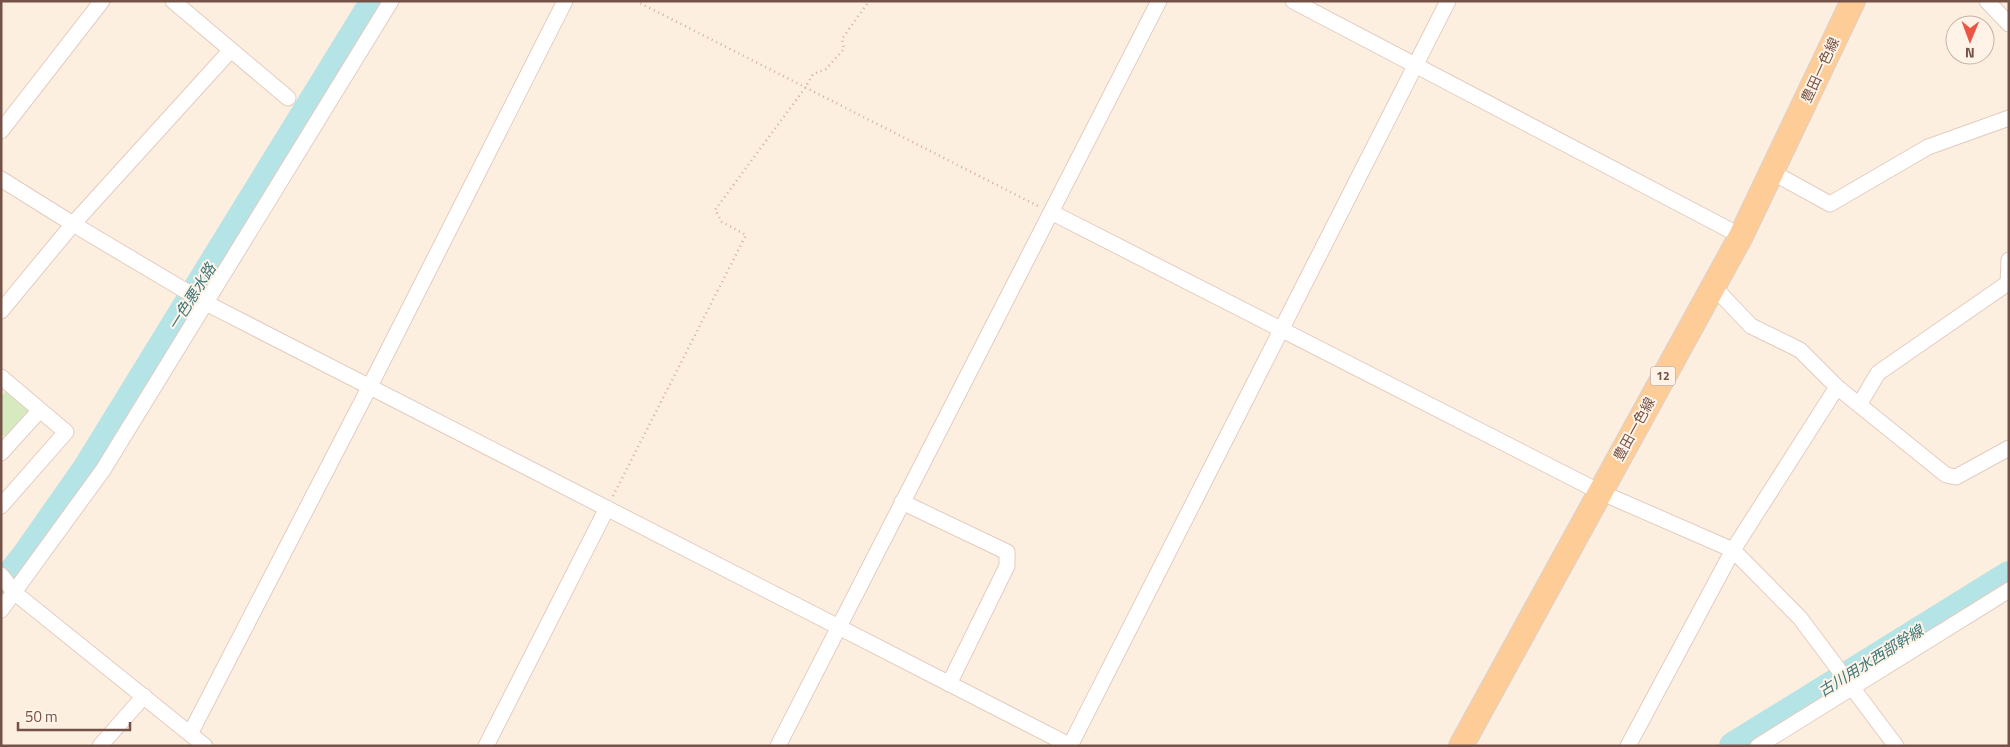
<svg xmlns="http://www.w3.org/2000/svg" width="2010" height="747" font-family="'Titillium Web','Noto Sans JP',sans-serif">
	<style>
		.green { fill: #d5eabf }
		.lines { fill: none; stroke-linecap: round; stroke-linejoin: round }
		.river { stroke: #b5e4e6; stroke-width: 28 }
		.street-casing { stroke: #e3ccbf; stroke-width: 17 }
		.primary-casing { stroke: #dbd2cf; stroke-width: 26 }
		.path { stroke: #d7ac9b; stroke-width: 2.5; stroke-dasharray: 1 4; stroke-linecap: butt }
		.street { stroke: #fff; stroke-width: 15 }
		.primary { stroke: #fdcc97; stroke-width: 24 }
		.labels { text-anchor: middle; stroke-width: 4; stroke-linejoin: round; paint-order: stroke }
		.shield { fill: #fff3e7; stroke: #9e8277; stroke-width: 1 }
		.shield-label { font-size: 12px; font-weight: bold; fill: #745247 }
		.street-label { font-size: 14px; fill: #745247; stroke: #fff3e7 }
		.water-label { font-size: 15px; font-style: italic; fill: #3b767a; stroke: #fff3e7 }
	</style>
	<rect width="100%" height="100%" fill="#fdefe0"/>
	<!-- green -->
	<path class="green" d="M 9,388 L 36,409 L 8,440 L 1,434 L 1,396 Z"/>
	<g class="lines">
		<!-- river -->
		<path class="river" d="M 1,586 L 25,556 L 86,469 L 374,1
			M 1733,746 L 2009,575"/>
		<defs>
			<path id="street" d="M 173,1 L 288,98
				M 1293,1 L 1741,236
				M 1987,1 L 2009,24
				M 1,131 L 102,1
				M 1772,172 L 1830,204 L 1928,147 L 2009,118
				M 1,179 L 73,224 L 206,303 L 1071,746
				M 1051,212 L 1600,492 L 1733,550 L 1800,618 L 1896,746
				M 1713,286 L 1751,326 L 1800,350 L 1837,387 L 1946,475 L 1956,477 L 2009,448
				M 1,311 L 73,224 L 230,51
				M 1,377 L 66,432 L 1,506
				M 1859,405 L 1878,373 L 2008,283 L 2009,260
				M 1,453 L 40,410
				M 902,502 L 1007,552 L 1007,566 L 949,684
				M 1,575 L 15,593 L 205,746
				M 1,610 L 103,470 L 391,1
				M 190,734 L 370,386 L 565,1
				M 100,746 L 144,696
				M 486,746 L 607,508
				M 778,746 L 1159,1
				M 1070,746 L 1448,1
				M 1628,746 L 1733,550 L 1837,387
				M 1758,746 L 2009,590"/>
			<path id="primary" d="M 1461,746 L 1741,236 L 1853,1"/>
		</defs>
		<!-- street casing -->
		<use href="#street" class="street-casing"/>
		<!-- primary casing -->
		<use href="#primary" class="primary-casing"/>
		<!-- path -->
		<path class="path" d="M 636,1 L 1038,206
			M 613,496 L 746,235 L 722,222 L 715,210 L 805,88 L 813,74 L 826,69 L 844,49 L 842,39 L 869,1"/>
		<!-- street -->
		<use href="#street" class="street"/>
		<!-- primary -->
		<use href="#primary" class="primary"/>
	</g>
	<g class="labels">
		<!-- shield labels -->
		<rect class="shield" x="1650.5" y="366.5" width="25" height="19" rx="4"/>
		<g class="shield-label">
			<text x="1663" y="380">12</text>
		</g>
		<!-- street labels -->
		<g class="street-label">
			<text transform="translate(1820 70) rotate(-65)" y="5">豊田一色線</text>
			<text transform="translate(1634 429) rotate(-61)" y="5">豊田一色線</text>
		</g>
		<!-- water labels -->
		<g class="water-label">
			<text transform="translate(192 297) rotate(-58)" y="5">一色悪水路</text>
			<text transform="translate(1871 661) rotate(-32)" y="5">古川用水西部幹線</text>
		</g>
	</g>
	<!-- border -->
	<rect width="2010" height="747" fill="none" stroke="#745247" stroke-width="5"/>
	<!-- north arrow -->
	<g transform="translate(1970 40) rotate(181)"><circle r="24" fill="#fff3e7" stroke="#c7b3a7"/>
	<path d="M0-4L9 19L0 12L-9 19Z" fill="#ea5642"/>
	<text y="-8" font-size="14" font-weight="bold" text-anchor="middle" fill="#745247">N</text>
	</g>
	<!-- scale -->
	<path d="M18 722v8h112v-8" fill="none" stroke="#745247" stroke-width="2.5"/>
	<text x="25" y="722" font-size="15" fill="#745247" stroke="#fff3e7" stroke-width="4" paint-order="stroke">50 m</text>
</svg>
